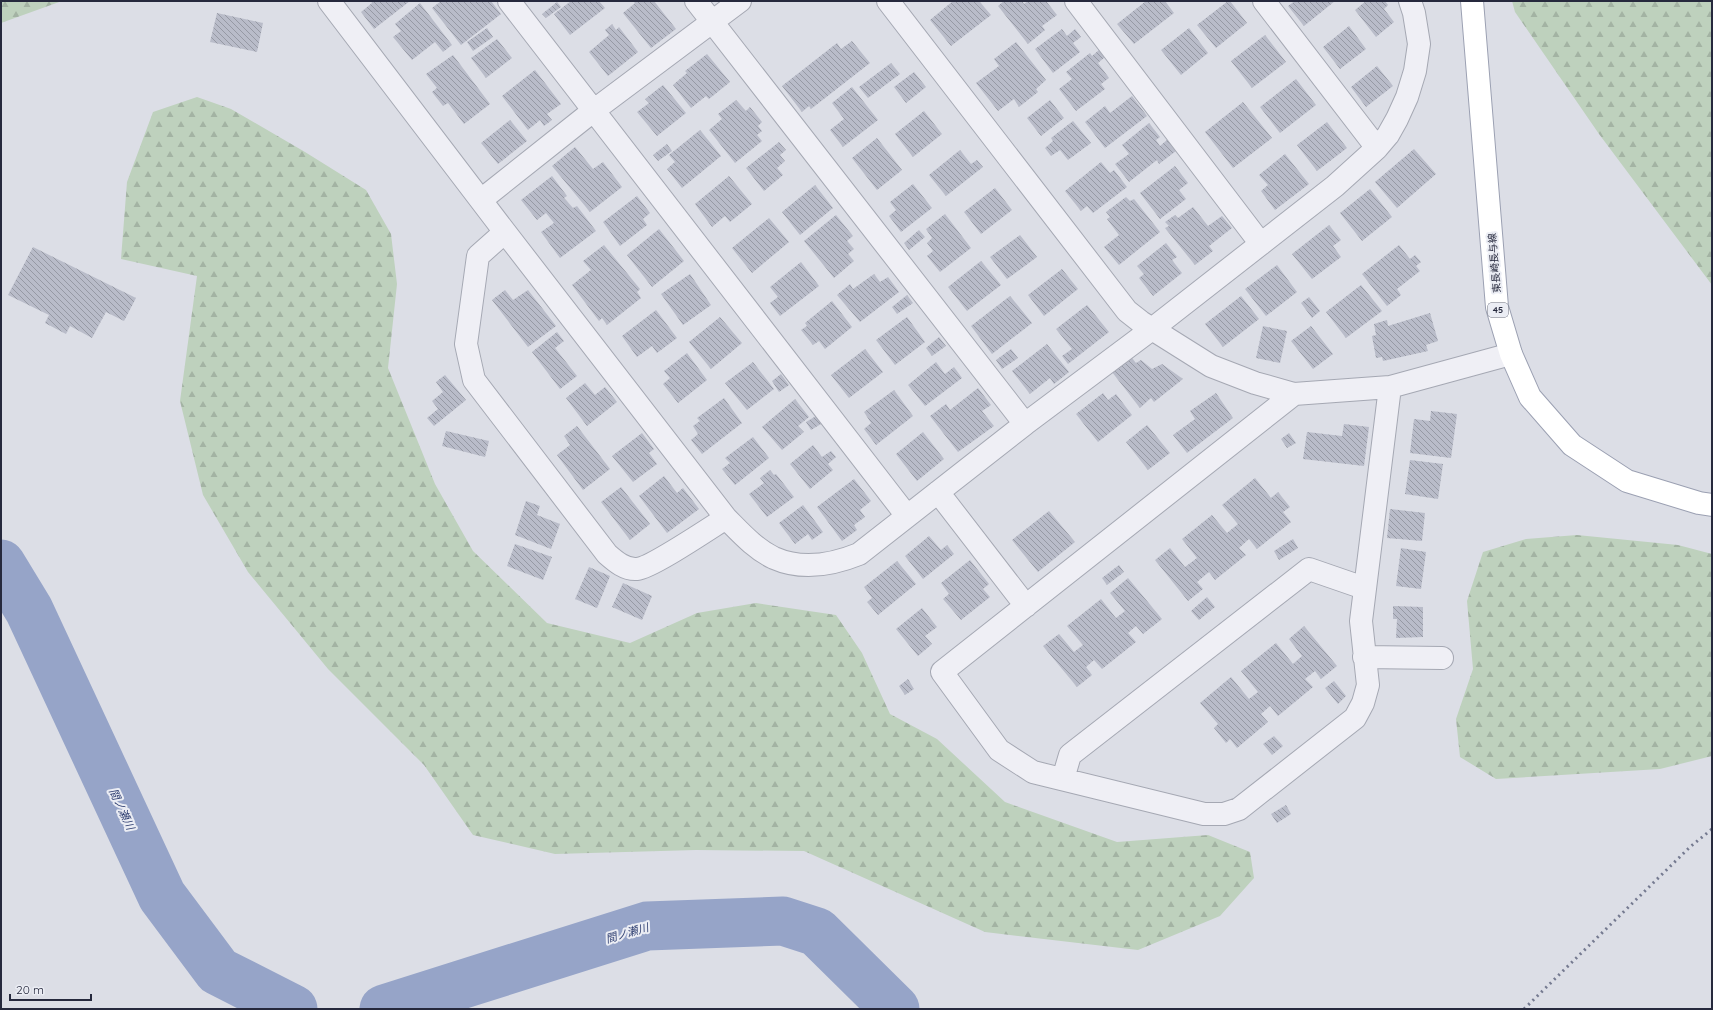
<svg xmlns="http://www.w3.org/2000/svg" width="1713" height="1010" font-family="Quicksand,'Noto Sans JP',sans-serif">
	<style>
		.forest { fill: url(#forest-firs) }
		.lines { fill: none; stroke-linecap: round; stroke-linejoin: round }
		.river { stroke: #96a4c8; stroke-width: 49 }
		.building { fill: url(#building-back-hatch) }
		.minor-casing { stroke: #a5a8b3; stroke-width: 24 }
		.major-casing { stroke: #9ba0b2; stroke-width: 24 }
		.minor { stroke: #efeff5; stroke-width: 22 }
		.major { stroke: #fff; stroke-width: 22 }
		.rail { stroke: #757a90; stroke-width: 3; stroke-dasharray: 2 4; stroke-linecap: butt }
		.labels { text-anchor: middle; stroke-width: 4; stroke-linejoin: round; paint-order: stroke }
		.shield { fill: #ebedf4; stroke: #616474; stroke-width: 1 }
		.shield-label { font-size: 9px; font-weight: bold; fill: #26293d }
		.street-label { font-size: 10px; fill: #26293d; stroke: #ebedf4 }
		.water-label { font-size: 11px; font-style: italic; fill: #2f3f71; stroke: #ebedf4 }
	</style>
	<defs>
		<pattern id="forest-firs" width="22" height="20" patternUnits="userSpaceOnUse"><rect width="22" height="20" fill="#bed1bd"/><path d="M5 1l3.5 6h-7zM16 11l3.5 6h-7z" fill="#a3b3a3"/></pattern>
		<pattern id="building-back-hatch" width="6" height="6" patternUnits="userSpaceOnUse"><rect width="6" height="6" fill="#b9bcc9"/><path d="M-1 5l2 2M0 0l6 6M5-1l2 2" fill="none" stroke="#9699a4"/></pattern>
	</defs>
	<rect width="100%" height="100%" fill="#dcdee6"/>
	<!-- forest -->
	<path class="forest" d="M 1,1 L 62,1 L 1,23 Z
		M 1512,1 L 1712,1 L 1712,285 L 1599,134 L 1515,12 Z
		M 197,97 L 231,109 L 305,152 L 366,190 L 391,234 L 397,284 L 388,368 L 435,484 L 473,551 L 547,623 L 630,643 L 697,613 L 756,603 L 836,615 L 862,653 L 890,714 L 937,739 L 1005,802 L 1117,842 L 1208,835 L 1250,852 L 1254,878 L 1220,916 L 1138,950 L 985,932 L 804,851 L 696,850 L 555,854 L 473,835 L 424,765 L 328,669 L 248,572 L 203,495 L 180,401 L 197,276 L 121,259 L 127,182 L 153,112 Z
		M 1577,535 L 1678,545 L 1712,554 L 1712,756 L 1660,769 L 1496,779 L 1460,757 L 1456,719 L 1473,669 L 1467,601 L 1483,552 L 1526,539 Z"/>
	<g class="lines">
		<!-- river -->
		<path class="river" d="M 1,564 L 29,610 L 162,896 L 218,971 L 293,1009
			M 384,1009 L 647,926 L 783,921 L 817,932 L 895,1009"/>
	</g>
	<!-- building -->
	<path class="building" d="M 371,1 L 410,1 L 374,29 L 361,12 L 372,3 Z
		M 441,1 L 491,1 L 501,14 L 461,45 L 432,8 Z
		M 571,1 L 599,1 L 605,8 L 570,35 L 554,14 Z
		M 633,1 L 654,1 L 676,29 L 651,48 L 623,13 L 635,3 Z
		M 953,1 L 979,1 L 991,15 L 951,46 L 930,20 Z
		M 1004,1 L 1022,1 L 1024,4 L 1028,1 L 1046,1 L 1057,15 L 1042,26 L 1045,30 L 1028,44 L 998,6 Z
		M 1146,1 L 1165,1 L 1174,13 L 1134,44 L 1117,24 Z
		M 1228,1 L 1230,1 L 1247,23 L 1216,48 L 1197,25 Z
		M 1295,1 L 1335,1 L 1304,26 L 1288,6 Z
		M 1366,1 L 1385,1 L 1388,5 L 1384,9 L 1394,22 L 1376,37 L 1355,10 Z
		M 557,2 L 561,7 L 546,18 L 542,14 Z
		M 420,3 L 452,45 L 443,52 L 435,42 L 412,60 L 393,37 L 401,31 L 395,24 Z
		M 217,13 L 263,23 L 257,52 L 210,42 Z
		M 612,24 L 616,30 L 619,27 L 638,52 L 608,76 L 589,52 L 609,35 L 605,30 Z
		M 1349,26 L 1366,49 L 1340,69 L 1323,47 Z
		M 487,28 L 493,37 L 473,51 L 467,42 Z
		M 1189,28 L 1208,53 L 1181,75 L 1161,50 Z
		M 1062,29 L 1067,36 L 1075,29 L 1081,37 L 1073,43 L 1080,52 L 1053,73 L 1035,49 Z
		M 1265,35 L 1286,62 L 1252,88 L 1231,61 Z
		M 497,39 L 512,58 L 486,78 L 471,58 Z
		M 852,41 L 870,63 L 811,109 L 809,106 L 802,112 L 782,86 L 837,43 L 841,49 Z
		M 1016,42 L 1046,80 L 1036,89 L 1038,92 L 1019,107 L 1014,99 L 998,111 L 976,83 L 999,66 L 994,59 Z
		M 1099,50 L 1105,57 L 1098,63 L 1109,78 L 1101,84 L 1105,89 L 1076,111 L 1059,89 L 1072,79 L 1066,72 L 1090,53 L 1092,56 Z
		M 707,54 L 730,82 L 709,99 L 706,96 L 691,108 L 673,85 L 687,73 L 685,71 Z
		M 453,55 L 490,104 L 464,124 L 448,103 L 443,106 L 432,92 L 437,88 L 426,74 Z
		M 891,63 L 900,74 L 868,98 L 859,87 Z
		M 1377,66 L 1393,86 L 1366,107 L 1351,87 Z
		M 535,70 L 561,104 L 547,114 L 552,120 L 544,126 L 540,120 L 528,130 L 502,96 Z
		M 914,72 L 926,87 L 906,103 L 894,87 Z
		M 1296,79 L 1316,105 L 1280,133 L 1260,107 Z
		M 663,85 L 686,113 L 657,136 L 637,112 L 649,103 L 645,99 Z
		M 852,87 L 878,120 L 843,147 L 830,130 L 844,119 L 832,103 Z
		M 1132,96 L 1147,116 L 1105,148 L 1085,122 L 1105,106 L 1110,113 Z
		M 736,100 L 746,111 L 750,107 L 762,122 L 758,126 L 762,131 L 757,135 L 762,141 L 735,163 L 709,130 L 722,119 L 718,114 Z
		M 1050,100 L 1064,118 L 1041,136 L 1027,118 Z
		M 1243,102 L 1272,138 L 1233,168 L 1205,132 Z
		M 924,111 L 942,134 L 913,157 L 895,134 Z
		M 510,120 L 527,141 L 498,164 L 481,143 Z
		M 1073,121 L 1091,143 L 1068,160 L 1060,150 L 1051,156 L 1045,148 L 1053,141 L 1051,138 Z
		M 1327,122 L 1347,148 L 1317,171 L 1297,145 Z
		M 1149,123 L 1160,137 L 1156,140 L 1160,146 L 1167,140 L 1176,151 L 1159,164 L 1157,160 L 1129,182 L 1115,164 L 1129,154 L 1122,145 Z
		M 700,130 L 721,156 L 682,188 L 667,169 L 675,162 L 669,155 Z
		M 877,138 L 902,170 L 877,190 L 852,158 Z
		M 779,142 L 786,150 L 780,155 L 785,161 L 777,168 L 783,175 L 764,191 L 746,168 Z
		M 667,144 L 672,151 L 658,161 L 653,155 Z
		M 575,147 L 593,169 L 603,162 L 622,187 L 590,212 L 552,166 Z
		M 1414,149 L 1436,174 L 1397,208 L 1375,182 Z
		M 960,150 L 971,164 L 977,160 L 983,167 L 946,196 L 929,175 Z
		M 1285,154 L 1309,184 L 1275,210 L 1261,191 L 1268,185 L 1259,175 Z
		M 1101,162 L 1110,173 L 1114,170 L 1127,187 L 1093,213 L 1087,206 L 1081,211 L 1065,191 Z
		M 1175,166 L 1188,183 L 1179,190 L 1186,199 L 1160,219 L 1140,193 Z
		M 552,176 L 567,196 L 564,198 L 573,208 L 577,206 L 596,231 L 560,258 L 541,232 L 554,223 L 546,213 L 537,220 L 521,200 Z
		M 729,176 L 752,204 L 730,222 L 725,216 L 712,227 L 695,204 Z
		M 913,184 L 932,208 L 901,232 L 889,216 L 896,210 L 890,202 Z
		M 815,185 L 833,208 L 800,235 L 782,212 Z
		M 995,188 L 1012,210 L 981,234 L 964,212 Z
		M 1370,189 L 1392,217 L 1362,241 L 1340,213 Z
		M 637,196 L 650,213 L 643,219 L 647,225 L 620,246 L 603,222 Z
		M 1126,197 L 1130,201 L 1134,199 L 1160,232 L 1119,265 L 1104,247 L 1119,235 L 1107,219 L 1110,217 L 1106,212 Z
		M 1193,207 L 1208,226 L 1222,216 L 1232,228 L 1209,246 L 1213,251 L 1195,265 L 1165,228 L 1169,226 L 1165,222 L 1175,215 L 1178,218 Z
		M 945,214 L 971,248 L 940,272 L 927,256 L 933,251 L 927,243 L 932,238 L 926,229 Z
		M 836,215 L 853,236 L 847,241 L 854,249 L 848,254 L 854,261 L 834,278 L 804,241 Z
		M 769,218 L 789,242 L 752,273 L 732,248 Z
		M 1329,225 L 1341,240 L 1333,246 L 1341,257 L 1312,279 L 1292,254 Z
		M 659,229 L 684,261 L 652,287 L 627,255 Z
		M 919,230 L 925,237 L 909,250 L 904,243 Z
		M 1020,235 L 1037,257 L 1007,279 L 990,257 Z
		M 1166,243 L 1177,257 L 1172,260 L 1182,273 L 1153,296 L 1139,278 L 1144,274 L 1137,266 Z
		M 604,245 L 640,289 L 637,292 L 641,298 L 607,325 L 602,318 L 599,321 L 572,285 L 591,270 L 583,261 Z
		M 1399,245 L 1410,259 L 1415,255 L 1421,262 L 1416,266 L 1420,271 L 1397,289 L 1401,295 L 1387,306 L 1362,274 Z
		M 33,247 L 136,298 L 124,321 L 106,312 L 92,338 L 70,326 L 66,334 L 45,323 L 49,315 L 8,295 Z
		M 981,261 L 1001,285 L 967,311 L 948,287 Z
		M 801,262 L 819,286 L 780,316 L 770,303 L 778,297 L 770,287 Z
		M 1277,265 L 1297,292 L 1266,316 L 1245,289 Z
		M 1062,269 L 1078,289 L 1044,316 L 1028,295 Z
		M 690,274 L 711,305 L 683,325 L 661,294 Z
		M 874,274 L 880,282 L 888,277 L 899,292 L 860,322 L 837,295 L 850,284 L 853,289 Z
		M 1361,285 L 1382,311 L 1346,338 L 1326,312 Z
		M 505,290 L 513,300 L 528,290 L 556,326 L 528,347 L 492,300 Z
		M 907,295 L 913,303 L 897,314 L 892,307 Z
		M 1010,296 L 1032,323 L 992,354 L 971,326 Z
		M 1241,296 L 1259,319 L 1223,347 L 1205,324 Z
		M 1309,297 L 1320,311 L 1312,318 L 1301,303 Z
		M 832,301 L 852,327 L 825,349 L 819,341 L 813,345 L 801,330 L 807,326 L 805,323 Z
		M 1087,305 L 1109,332 L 1068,364 L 1062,356 L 1072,349 L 1056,329 Z
		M 656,310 L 677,338 L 657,353 L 652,346 L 637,357 L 622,336 Z
		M 1430,313 L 1438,341 L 1426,345 L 1428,351 L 1383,361 L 1382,357 L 1376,358 L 1372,336 L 1376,335 L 1374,324 L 1387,320 L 1388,326 Z
		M 720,317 L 742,343 L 711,369 L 689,342 Z
		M 907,317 L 925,342 L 895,365 L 876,340 Z
		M 1263,326 L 1287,331 L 1280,363 L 1256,358 Z
		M 1311,326 L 1333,354 L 1313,369 L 1291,341 Z
		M 557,332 L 564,341 L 555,348 L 577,376 L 560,389 L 532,352 Z
		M 939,337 L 946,346 L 932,356 L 926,348 Z
		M 1047,344 L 1069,372 L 1054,384 L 1050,378 L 1030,394 L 1012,371 Z
		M 865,349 L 883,372 L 849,398 L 831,375 Z
		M 1011,349 L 1018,358 L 1002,369 L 996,360 Z
		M 687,353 L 707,380 L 678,403 L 663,384 L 670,378 L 664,371 Z
		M 1131,357 L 1136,363 L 1141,360 L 1152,369 L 1162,364 L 1183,379 L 1154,402 L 1151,398 L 1140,408 L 1112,372 Z
		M 753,362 L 774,389 L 747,410 L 725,383 Z
		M 936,362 L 945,374 L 954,367 L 962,378 L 925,406 L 908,385 Z
		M 781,374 L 789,385 L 779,392 L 772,381 Z
		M 445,375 L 466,400 L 434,426 L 427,418 L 438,409 L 432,401 L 443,392 L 436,382 Z
		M 585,383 L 595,395 L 605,387 L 617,402 L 587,426 L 566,398 Z
		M 978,388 L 991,405 L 982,411 L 994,426 L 958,452 L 930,416 L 946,404 L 950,410 Z
		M 894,390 L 913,416 L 876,445 L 864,429 L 871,423 L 864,412 Z
		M 1103,393 L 1108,400 L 1116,394 L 1132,415 L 1098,442 L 1076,414 Z
		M 1216,393 L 1233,418 L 1187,453 L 1173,435 L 1195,419 L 1190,411 Z
		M 724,398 L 742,423 L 702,454 L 691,440 L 698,434 L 693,426 L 700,421 L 697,418 Z
		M 795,399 L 809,417 L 798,426 L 804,432 L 782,450 L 762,427 Z
		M 1431,411 L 1457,414 L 1451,458 L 1410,453 L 1414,419 L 1430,421 Z
		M 816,416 L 821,424 L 811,430 L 806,422 Z
		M 1344,424 L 1369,427 L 1364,466 L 1303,459 L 1307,432 L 1342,436 Z
		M 1147,425 L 1170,453 L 1148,470 L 1126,442 Z
		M 577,426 L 610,469 L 583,490 L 557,455 L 570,445 L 564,436 Z
		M 446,431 L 489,441 L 485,457 L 442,446 Z
		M 923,432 L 944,459 L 917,481 L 896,454 Z
		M 642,433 L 654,449 L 649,453 L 657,464 L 633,482 L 612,456 Z
		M 1289,433 L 1296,443 L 1287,448 L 1281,439 Z
		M 753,437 L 769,458 L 735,485 L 722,469 L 730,463 L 725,458 Z
		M 813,445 L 822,457 L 831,451 L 836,457 L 828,464 L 833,470 L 810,489 L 790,464 Z
		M 1410,460 L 1443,464 L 1438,499 L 1405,494 Z
		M 770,470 L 774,475 L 776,474 L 794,497 L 767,517 L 749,494 L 764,483 L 760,478 Z
		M 664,476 L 677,493 L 683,488 L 699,509 L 667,533 L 639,496 Z
		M 1255,478 L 1271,498 L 1278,492 L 1290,507 L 1283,512 L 1291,522 L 1257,549 L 1249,539 L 1239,548 L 1246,555 L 1215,580 L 1209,572 L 1197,582 L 1203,589 L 1188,601 L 1155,560 L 1170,548 L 1185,567 L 1197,558 L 1182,539 L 1212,515 L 1227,533 L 1238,524 L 1222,505 Z
		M 854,479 L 871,501 L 860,510 L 865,517 L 854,525 L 857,530 L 842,541 L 817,507 Z
		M 621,487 L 650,524 L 630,540 L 601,502 Z
		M 526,501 L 540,506 L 537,515 L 560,524 L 551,549 L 515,535 Z
		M 803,505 L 823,532 L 812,540 L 808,534 L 795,544 L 779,523 Z
		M 1390,509 L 1425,513 L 1422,541 L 1387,538 Z
		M 1049,511 L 1075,542 L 1038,572 L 1012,540 Z
		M 929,536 L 941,550 L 947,545 L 954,554 L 923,579 L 905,556 Z
		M 1293,539 L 1298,548 L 1279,560 L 1274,551 Z
		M 515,544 L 552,557 L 543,580 L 507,566 Z
		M 1401,548 L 1426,552 L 1421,589 L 1396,586 Z
		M 970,560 L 989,584 L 983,589 L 990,597 L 961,620 L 943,599 L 949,594 L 941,583 Z
		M 897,561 L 916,584 L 878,615 L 867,602 L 872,598 L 864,587 Z
		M 1119,565 L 1124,572 L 1107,585 L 1102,578 Z
		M 589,567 L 610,576 L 597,608 L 575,599 Z
		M 1128,578 L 1162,619 L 1143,634 L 1136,626 L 1128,633 L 1136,642 L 1102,669 L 1094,660 L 1086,667 L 1092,675 L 1077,687 L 1043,646 L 1059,634 L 1074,652 L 1083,645 L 1067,626 L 1101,599 L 1116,618 L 1125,611 L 1110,593 Z
		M 623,583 L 652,596 L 642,620 L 612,607 Z
		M 1207,597 L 1215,607 L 1199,620 L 1191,611 Z
		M 1393,606 L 1423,607 L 1423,637 L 1396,638 L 1397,619 L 1393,619 Z
		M 922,608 L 937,627 L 925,636 L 932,644 L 918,656 L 896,629 Z
		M 1304,626 L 1337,666 L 1321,679 L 1315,671 L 1305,679 L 1313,687 L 1278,716 L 1270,706 L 1261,714 L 1268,722 L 1237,748 L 1230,739 L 1226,743 L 1214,728 L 1218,724 L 1200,703 L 1231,677 L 1249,699 L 1258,692 L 1241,671 L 1276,643 L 1293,664 L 1302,656 L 1289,639 Z
		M 908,679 L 914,689 L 905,695 L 899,686 Z
		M 1334,681 L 1346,696 L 1338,704 L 1325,688 Z
		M 1274,736 L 1283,746 L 1272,755 L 1263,744 Z
		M 1286,805 L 1291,814 L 1277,823 L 1271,814 Z"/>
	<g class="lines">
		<defs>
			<path id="minor" d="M 329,1 L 505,232 L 726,518 C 740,532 755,549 774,558 C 801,570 832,565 859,554 L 1025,424 L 1152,329 L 1335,186 L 1377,148 L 1388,135 L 1397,119 L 1407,97 L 1415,71 L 1419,44 L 1414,13 L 1410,1
				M 509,1 L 907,516
				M 696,1 L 1025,424
				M 888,1 L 1127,311 L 1141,322 L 1211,366 L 1255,383 L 1294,394 L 1390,387 L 1511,354
				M 1076,1 L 1261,244
				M 1264,1 L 1377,148
				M 481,200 L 593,111 L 740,1
				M 505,232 L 478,256 L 466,344 L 474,380 L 607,554 C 615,561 625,570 637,569 C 651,568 710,528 726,518
				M 1294,394 L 942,672 L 999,750 L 1033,772 L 1204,814 L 1224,814 L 1239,809 L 1355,718 L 1363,703 L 1368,685 L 1361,621 L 1390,387
				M 938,492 L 1026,606
				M 1364,657 L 1442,658
				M 1063,779 L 1070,755 L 1309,569 L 1364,588"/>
			<path id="major" d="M 1472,1 L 1497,307 L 1511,354 L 1530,397 L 1572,445 L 1627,481 L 1699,503 L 1712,505"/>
		</defs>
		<!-- minor casing -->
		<use href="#minor" class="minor-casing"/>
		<!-- major casing -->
		<use href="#major" class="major-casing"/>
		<!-- minor -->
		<use href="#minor" class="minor"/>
		<!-- major -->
		<use href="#major" class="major"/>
		<!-- rail -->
		<path class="rail" d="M 1524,1009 L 1690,847 L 1712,829"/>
	</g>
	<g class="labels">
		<!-- shield labels -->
		<rect class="shield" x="1488" y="303" width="20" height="14" rx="3"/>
		<g class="shield-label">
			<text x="1498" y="313">45</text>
		</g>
		<!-- street labels -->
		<g class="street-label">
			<text transform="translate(1494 263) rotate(-95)" y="4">東長崎長与線</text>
		</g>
		<!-- water labels -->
		<g class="water-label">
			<text transform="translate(122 809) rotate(65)" y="4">間ノ瀬川</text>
			<text transform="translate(627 933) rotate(-16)" y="4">間ノ瀬川</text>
		</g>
	</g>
	<!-- border -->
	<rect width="1713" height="1010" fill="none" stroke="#26293d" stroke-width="4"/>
	<!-- scale -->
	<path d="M10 994v6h81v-6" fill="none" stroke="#26293d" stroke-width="2"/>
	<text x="16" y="994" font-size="12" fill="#26293d" stroke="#ebedf4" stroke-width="3" paint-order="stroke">20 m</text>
</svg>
